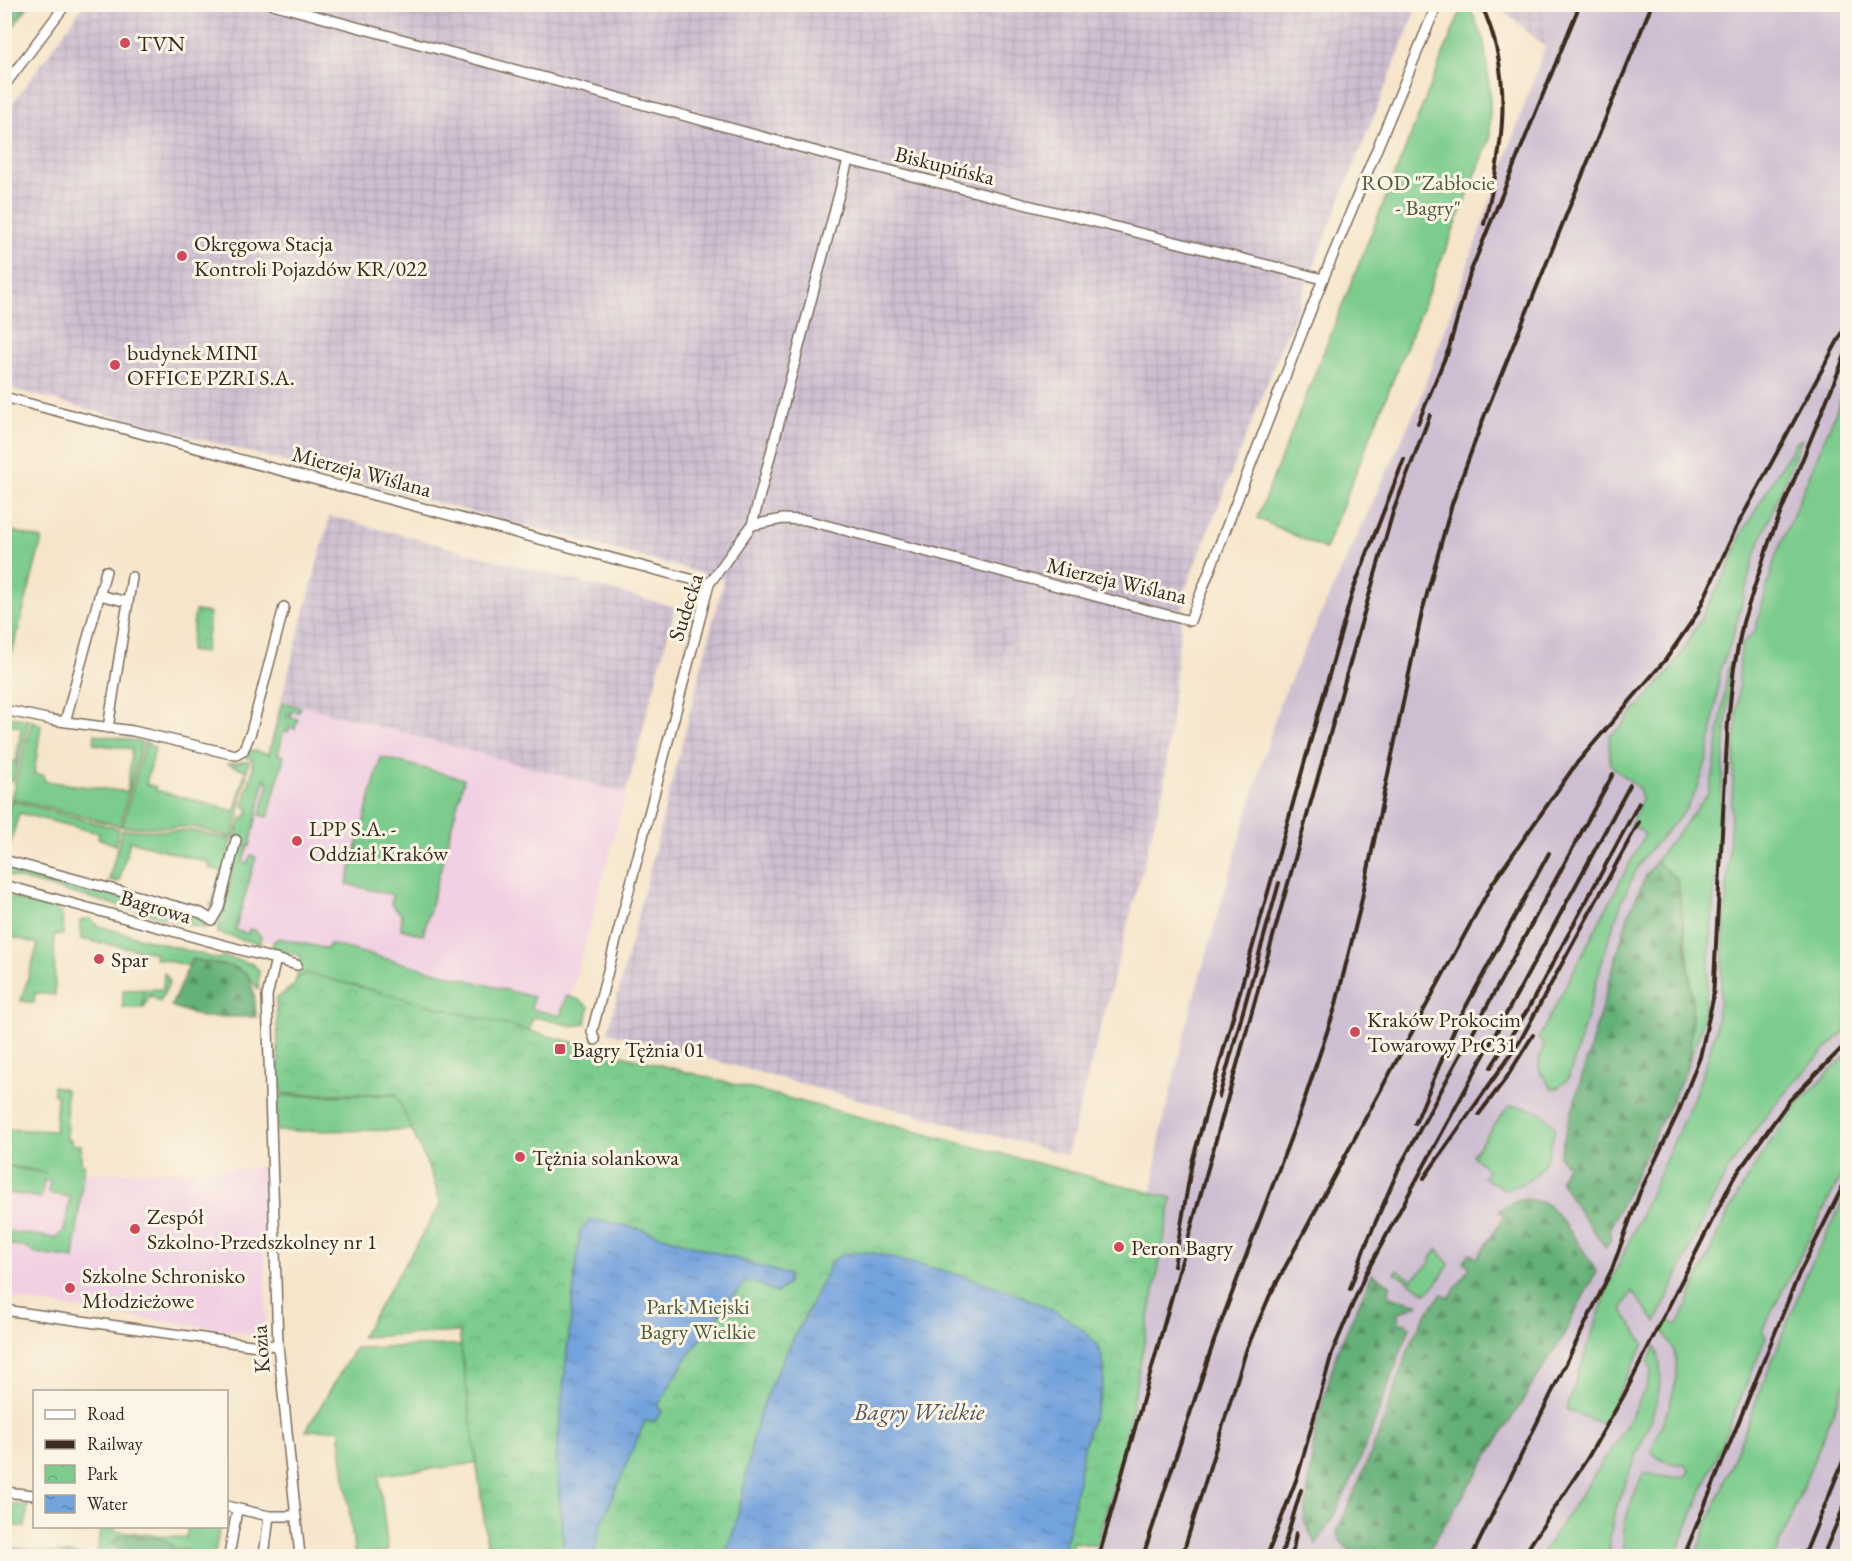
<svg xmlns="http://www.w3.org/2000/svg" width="1852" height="1561" font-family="'EB Garamond',serif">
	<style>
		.built { fill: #f1d0e3 }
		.industrial { fill: url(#industrial-grid) }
		.railway { fill: #cebed1 }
		.green { fill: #7bcc8d; stroke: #5b7b56; stroke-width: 1.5 }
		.forest { fill: url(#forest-firs); stroke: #506d4b; stroke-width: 1.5 }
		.park { fill: url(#park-crowns); stroke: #5b7b56; stroke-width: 1.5 }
		.water { fill: url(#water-ripples); stroke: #57667e; stroke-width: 1.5 }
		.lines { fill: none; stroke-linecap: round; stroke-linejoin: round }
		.minor-casing { stroke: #7c6b5b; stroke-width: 12 }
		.minor { stroke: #fff; stroke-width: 9 }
		.rail { stroke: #3b2a1e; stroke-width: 4 }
		.poi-dot { fill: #d1495b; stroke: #fcf5e5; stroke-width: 2 }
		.labels { text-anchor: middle; stroke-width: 6; stroke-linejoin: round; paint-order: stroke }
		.poi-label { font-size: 22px; fill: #3b2a1e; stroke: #fcf5e5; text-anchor: start }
		.street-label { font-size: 22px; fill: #3b2a1e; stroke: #fcf5e5 }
		.park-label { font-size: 22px; fill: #4e5b3f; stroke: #fcf5e5 }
		.water-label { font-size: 24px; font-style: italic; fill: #4f5461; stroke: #fcf5e5 }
	</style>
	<defs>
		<pattern id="industrial-grid" width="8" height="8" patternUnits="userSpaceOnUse" patternTransform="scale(1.5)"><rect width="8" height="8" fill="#cebed1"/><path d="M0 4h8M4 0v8" fill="none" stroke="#b2a3b3"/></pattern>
		<pattern id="forest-firs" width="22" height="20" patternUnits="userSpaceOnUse" patternTransform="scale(1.5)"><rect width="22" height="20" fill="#64b078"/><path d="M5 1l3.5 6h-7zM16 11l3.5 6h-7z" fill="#548f62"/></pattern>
		<pattern id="park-crowns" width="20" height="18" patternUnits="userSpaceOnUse" patternTransform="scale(1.5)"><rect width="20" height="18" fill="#7bcc8d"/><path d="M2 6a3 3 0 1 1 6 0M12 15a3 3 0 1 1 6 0" fill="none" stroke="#6baf79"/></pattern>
		<pattern id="water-ripples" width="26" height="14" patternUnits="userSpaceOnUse" patternTransform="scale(1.5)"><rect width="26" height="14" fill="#73a3dd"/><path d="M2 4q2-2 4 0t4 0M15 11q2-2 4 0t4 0" fill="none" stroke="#6085b3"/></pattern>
	</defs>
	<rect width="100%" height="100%" fill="#fcf5e5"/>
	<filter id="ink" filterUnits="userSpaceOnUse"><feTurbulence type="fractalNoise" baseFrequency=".0167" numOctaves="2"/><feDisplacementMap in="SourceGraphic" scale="12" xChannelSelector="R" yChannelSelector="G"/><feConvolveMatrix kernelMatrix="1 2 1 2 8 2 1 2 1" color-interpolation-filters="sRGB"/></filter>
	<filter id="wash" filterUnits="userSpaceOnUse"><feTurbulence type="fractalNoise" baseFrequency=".008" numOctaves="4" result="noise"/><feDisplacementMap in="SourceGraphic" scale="24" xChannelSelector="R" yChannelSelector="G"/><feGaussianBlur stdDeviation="1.35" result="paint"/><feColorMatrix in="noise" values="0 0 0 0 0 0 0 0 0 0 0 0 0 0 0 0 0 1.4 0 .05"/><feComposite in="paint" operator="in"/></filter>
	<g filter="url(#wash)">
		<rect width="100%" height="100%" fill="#f6e5cb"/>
		<!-- built -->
		<path class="built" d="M 281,700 L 626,793 L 565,1017 L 222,930 Z
			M 4,1161 L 84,1165 L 84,1173 L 264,1168 L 266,1328 L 256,1335 L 5,1298 Z"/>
		<!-- industrial -->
		<path class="industrial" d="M 84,5 L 1418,5 L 1184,592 L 1164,786 L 1067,1155 L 608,1032 L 724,579 L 5,387 L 5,114 Z
			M 1497,5 L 1547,5 L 1545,47 Z
			M 330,516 L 675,607 L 626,793 L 281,700 Z"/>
		<!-- railway -->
		<path class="railway" d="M 1547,5 L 1847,5 L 1847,1556 L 1094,1556 L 1124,1448 L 1133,1397 L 1148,1221 L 1161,1130 L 1193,1000 L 1279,705 L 1419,402 L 1545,47 Z"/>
		<!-- green -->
		<path class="green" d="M 1463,5 L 1469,5 L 1484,41 L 1490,92 L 1490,139 L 1325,549 L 1257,518 Z
			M 1847,385 L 1847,1029 C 1797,1076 1747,1131 1716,1193 C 1695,1235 1677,1279 1656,1322 L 1632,1291 L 1622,1309 L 1644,1344 L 1602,1424 L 1566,1409 L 1608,1288 L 1693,1099 L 1707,1061 L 1716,1028 L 1721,988 L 1741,646 L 1755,631 L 1775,558 Z
			M 1802,439 C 1785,482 1765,524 1751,568 C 1745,589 1731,653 1721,665 C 1713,712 1713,770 1685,810 C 1669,833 1646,848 1634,874 C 1603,938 1591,1012 1568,1079 L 1559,1087 L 1553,1089 C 1535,1070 1537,1067 1544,1043 L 1538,1039 L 1645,834 L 1631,824 L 1642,799 L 1639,789 L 1610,764 L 1609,736 L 1619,729 L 1669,672 L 1681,654 L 1727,571 L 1741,535 L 1795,443 Z
			M 5,529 L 42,539 L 5,680 L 4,592 L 8,578 L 5,577 L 5,563 L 10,540 L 5,538 Z
			M 1731,664 L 1707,988 L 1702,1025 L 1685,1073 C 1702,1011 1685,942 1678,880 L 1656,861 L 1708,794 L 1714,771 L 1728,668 Z
			M 282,702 L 301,707 L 299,712 L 292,710 L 291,716 L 287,713 L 286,717 L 298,719 L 295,729 L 289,727 L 288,732 L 284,731 L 278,754 L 284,756 L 268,817 L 260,815 L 269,784 L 265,778 L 250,846 L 248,845 L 243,862 L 247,864 L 251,855 L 256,857 L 235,930 L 248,934 L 249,929 L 255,930 L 261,937 L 260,944 L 218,933 L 218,927 L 240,840 L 235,839 L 241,817 L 246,818 L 249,808 L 243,806 L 253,769 L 252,759 L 245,756 L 250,750 L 269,754 Z
			M 5,716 L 29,720 L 13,781 L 5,778 L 5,761 L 16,762 L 21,727 L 5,724 Z
			M 32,721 L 41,725 L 34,774 L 44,775 L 44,781 L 127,792 L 132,749 L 94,744 L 95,734 L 142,742 L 120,826 L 11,798 Z
			M 145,742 L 155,748 L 146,784 L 156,787 L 155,790 L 235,811 L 246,770 L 227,764 L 249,761 L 233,838 L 194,827 L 122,827 Z
			M 381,757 L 464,779 L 423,935 L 401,929 L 402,915 L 391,904 L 393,895 L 347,884 Z
			M 11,800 L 119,829 L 115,845 L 98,838 L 99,833 L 19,813 L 8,853 L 5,852 L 5,825 Z
			M 122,830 L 194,831 L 232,840 L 215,905 L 211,908 L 210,904 L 212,904 L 221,871 L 209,868 L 210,863 L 130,841 L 119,882 L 109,880 Z
			M 4,865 L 179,911 L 178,914 L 202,920 L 205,929 L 5,875 Z
			M 4,896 L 55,909 L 62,914 L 63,935 L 54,935 L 55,995 L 35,993 L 34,1003 L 21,1001 L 38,944 L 5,935 Z
			M 90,918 L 98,926 L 218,959 L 224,956 L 252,964 L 259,970 L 258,989 L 246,973 L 192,959 L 189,966 L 155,958 L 156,953 L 81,939 L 80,921 Z
			M 279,938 L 327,949 L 330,944 L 533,997 L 531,1009 L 560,1016 L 566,996 C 576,998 581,1000 589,1007 L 586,1023 L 573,1026 L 535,1017 L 532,1020 L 526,1047 L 296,979 L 301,956 L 271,948 L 274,941 Z
			M 164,973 L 168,977 L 169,983 L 160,1002 L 150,995 L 144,1008 L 143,993 L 143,1008 L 123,1008 L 123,990 L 163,989 Z
			M 1847,1055 L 1847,1164 L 1762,1331 L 1766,1337 L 1675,1556 L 1626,1556 C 1617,1527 1633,1501 1643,1473 L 1672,1478 L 1686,1476 L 1689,1470 L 1684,1464 C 1670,1464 1660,1462 1651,1451 C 1662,1423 1684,1382 1674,1351 C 1671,1344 1667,1337 1663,1330 L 1669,1320 L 1676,1325 L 1680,1322 C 1722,1218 1762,1131 1847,1055 Z
			M 53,1086 L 66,1089 L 67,1140 L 71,1140 L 72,1145 L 81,1145 L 81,1165 L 84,1164 L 74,1259 L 34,1253 L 26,1247 L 5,1244 L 5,1231 L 56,1238 L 64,1231 L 70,1197 L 48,1193 L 50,1181 L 44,1180 L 41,1198 L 5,1192 L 5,1166 L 46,1173 L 5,1165 L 5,1129 L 55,1131 L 57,1095 L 53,1094 Z
			M 398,1095 L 414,1130 L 277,1131 L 276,1096 Z
			M 1509,1106 C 1530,1107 1544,1110 1555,1128 C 1546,1164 1544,1178 1506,1190 L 1483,1177 L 1488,1170 L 1472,1155 Z
			M 1847,1192 L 1847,1378 L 1775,1556 L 1695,1556 L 1807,1273 Z
			M 1438,1249 L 1449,1265 L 1436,1284 L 1426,1293 L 1395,1273 L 1397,1270 L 1412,1280 L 1430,1263 L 1430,1259 Z
			M 453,1345 L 487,1351 L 487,1545 L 479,1463 L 379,1475 L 388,1552 L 355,1556 L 339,1429 L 306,1431 L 355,1348 Z
			M 1655,1346 C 1682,1403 1602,1491 1610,1556 L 1540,1556 L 1619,1438 L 1649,1382 L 1652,1370 L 1648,1362 Z
			M 9,1504 L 28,1506 L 25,1527 L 7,1525 Z
			M 100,1527 L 115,1527 L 115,1531 L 186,1538 L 188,1527 L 220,1527 L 214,1556 L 97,1556 Z
			M 4,1547 L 5,1547 L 86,1556 L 5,1556 Z"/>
		<!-- forest -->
		<path class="forest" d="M 5,4 L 29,5 L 5,38 L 4,5 Z
			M 1656,861 L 1678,880 L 1692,1003 L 1690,1055 L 1685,1073 L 1609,1230 L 1611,1240 L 1606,1248 L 1576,1207 L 1560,1180 L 1567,1165 L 1559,1156 L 1629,913 L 1646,875 Z
			M 192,959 C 241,969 254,961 256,1017 L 201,1017 L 171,1006 Z
			M 1527,1199 C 1533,1200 1540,1201 1546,1204 C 1556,1209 1591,1260 1596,1272 L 1562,1338 L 1425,1556 L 1356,1556 L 1341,1542 L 1337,1531 C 1354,1494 1370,1457 1384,1419 C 1400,1377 1410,1327 1442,1294 L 1449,1298 L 1470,1267 L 1464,1262 L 1470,1253 L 1477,1258 L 1505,1216 L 1498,1211 L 1514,1202 Z
			M 1372,1274 L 1390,1285 L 1389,1296 L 1419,1304 L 1397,1314 L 1400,1324 L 1405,1323 L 1410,1327 L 1406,1338 C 1379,1408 1357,1483 1316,1545 L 1304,1521 L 1316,1426 L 1337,1352 Z
			M 129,1534 L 163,1539 L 175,1548 L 187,1549 L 191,1556 C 171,1557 127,1560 112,1544 L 119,1536 Z"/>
		<!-- park -->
		<path class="park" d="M 195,611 L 210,613 L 205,653 L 190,651 Z
			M 306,973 L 1172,1198 L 1124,1447 L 1096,1546 L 1073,1542 L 1069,1556 L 489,1556 L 459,1332 L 361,1337 L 441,1204 L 433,1178 L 396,1094 L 282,1094 L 279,1075 L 276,999 L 294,985 L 296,979 Z"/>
		<!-- water -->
		<path class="water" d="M 591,1219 L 637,1228 L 788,1275 L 788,1284 L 776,1293 L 761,1285 L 745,1282 L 688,1356 L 658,1406 L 662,1412 L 655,1421 L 645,1421 L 600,1527 L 594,1556 L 564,1556 L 556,1457 L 580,1230 Z
			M 863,1252 C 879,1252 892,1259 907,1262 C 953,1272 1095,1308 1103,1361 C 1108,1390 1092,1413 1086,1440 C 1076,1479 1074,1518 1062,1556 L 722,1556 C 735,1547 747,1467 752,1444 C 764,1379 806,1323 831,1262 L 843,1254 Z"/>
	</g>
	<g filter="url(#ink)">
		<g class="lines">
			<defs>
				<path id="minor" d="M 272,4 L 848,160 L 1323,279
					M 4,86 L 66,4
					M 4,397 L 709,584
					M 752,525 L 783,519 L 806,520 L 1190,621 L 1323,279 L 1437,4
					M 99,595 L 128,602
					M 4,710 L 52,720 L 133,731 L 236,755 L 243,751 L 251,732 L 284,607
					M 65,722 L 106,571
					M 108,728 L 132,577
					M 4,860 L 201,913 L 212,920 L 219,908 L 236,840
					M 4,885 L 297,965
					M 276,959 L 267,996 L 278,1345 L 300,1556
					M 595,1040 L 592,1032 L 709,584 L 752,525 L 848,160
					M 4,1310 L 258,1346 L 278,1345
					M 4,1492 L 34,1495
					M 226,1506 L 269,1516 L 296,1516
					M 229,1556 L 237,1510
					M 264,1556 L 269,1516"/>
			</defs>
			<!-- minor casing -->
			<use href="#minor" class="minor-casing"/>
			<!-- minor -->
			<use href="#minor" class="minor"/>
			<!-- rail -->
			<path class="rail" d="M 1481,4 C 1515,76 1503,151 1484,224
				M 1447,355 L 1470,273 L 1580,4
				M 1418,423 L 1449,348
				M 1491,1067 L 1528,1009 L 1639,803
				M 1219,1097 L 1279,883
				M 1479,1114 L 1507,1077 L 1533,1035
				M 1415,1124 L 1457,1023 L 1549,853
				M 1424,1178 L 1520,1041 L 1639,822
				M 1174,1266 L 1192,1162 L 1353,590 L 1404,459
				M 1350,1289 L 1364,1249 L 1399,1168 L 1613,774
				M 1099,1556 L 1362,620 L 1393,512 L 1430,415
				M 1143,1556 L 1214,1341 L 1301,1110 L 1335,1008 L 1360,908 L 1422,612 L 1452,504 L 1484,417 L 1652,4
				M 1182,1556 L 1247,1348 L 1270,1295 L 1492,884 L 1576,764 L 1666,659 L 1697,614 L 1736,528 L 1848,322
				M 1267,1556 L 1298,1475 L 1332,1353 L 1365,1275 L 1630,785
				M 1281,1556 L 1301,1490
				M 1292,1556 L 1296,1533
				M 1472,1556 L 1612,1269 L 1640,1192 L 1678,1113 L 1700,1057 L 1713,999 L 1728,722 L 1734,667 L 1743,622 L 1770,539 L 1848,348
				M 1523,1556 L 1587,1459 L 1623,1397 L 1733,1179 L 1789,1101 L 1848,1042
				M 1684,1556 L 1799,1274 L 1848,1176
				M 1804,1556 L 1848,1449
				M 1823,1556 L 1848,1497"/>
		</g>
	</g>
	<!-- markers -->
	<g class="poi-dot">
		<circle cx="125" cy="43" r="6"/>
		<circle cx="182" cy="256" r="6"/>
		<circle cx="115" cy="365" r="6"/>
		<circle cx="297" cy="841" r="6"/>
		<circle cx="99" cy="959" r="6"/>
		<circle cx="1355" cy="1032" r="6"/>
		<rect x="554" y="1043" width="12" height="12" rx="3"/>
		<circle cx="520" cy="1157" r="6"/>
		<circle cx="135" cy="1229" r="6"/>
		<circle cx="1119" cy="1247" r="6"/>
		<circle cx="70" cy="1288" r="6"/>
	</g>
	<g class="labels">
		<!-- poi labels -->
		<g class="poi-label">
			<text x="137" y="51">TVN</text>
			<text x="194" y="251">Okręgowa Stacja<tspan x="194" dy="25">Kontroli Pojazdów KR/022</tspan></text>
			<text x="127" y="360">budynek MINI<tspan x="127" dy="25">OFFICE PZRI S.A.</tspan></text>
			<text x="309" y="836">LPP S.A. -<tspan x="309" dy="25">Oddział Kraków</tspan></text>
			<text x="111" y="967">Spar</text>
			<text x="1367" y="1027">Kraków Prokocim<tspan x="1367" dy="25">Towarowy PrC31</tspan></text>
			<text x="572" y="1057">Bagry Tężnia 01</text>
			<text x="532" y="1165">Tężnia solankowa</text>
			<text x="147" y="1224">Zespół<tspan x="147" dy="25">Szkolno-Przedszkolney nr 1</tspan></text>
			<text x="1131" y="1255">Peron Bagry</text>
			<text x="82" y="1283">Szkolne Schronisko<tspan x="82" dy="25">Młodzieżowe</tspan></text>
		</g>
		<!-- street labels -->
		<g class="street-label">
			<text transform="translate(945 165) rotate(14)" y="8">Biskupińska</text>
			<text transform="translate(362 471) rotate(15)" y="8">Mierzeja Wiślana</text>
			<text transform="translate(1117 580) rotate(13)" y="8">Mierzeja Wiślana</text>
			<text transform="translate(685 607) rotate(-72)" y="8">Sudecka</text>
			<text transform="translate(156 906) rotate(16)" y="8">Bagrowa</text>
			<text transform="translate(260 1349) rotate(-94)" y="8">Kozia</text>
		</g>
		<!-- park labels -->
		<g class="park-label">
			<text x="1428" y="190">ROD "Zabłocie<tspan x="1428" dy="25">- Bagry"</tspan></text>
			<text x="698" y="1314">Park Miejski<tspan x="698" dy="25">Bagry Wielkie</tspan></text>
		</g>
		<!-- water labels -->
		<g class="water-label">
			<text x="919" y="1420">Bagry Wielkie</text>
		</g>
	</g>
	<!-- margin -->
	<rect width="1852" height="1561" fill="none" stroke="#fcf5e5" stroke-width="24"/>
	<!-- legend -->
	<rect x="33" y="1390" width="195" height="138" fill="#fcf5e5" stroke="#afa495" stroke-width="1.5"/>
	<rect x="45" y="1410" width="30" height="9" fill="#ffffff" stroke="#afa495" stroke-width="1.5"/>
	<text x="87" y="1420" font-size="18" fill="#3b2a1e">Road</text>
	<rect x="45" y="1440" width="30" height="9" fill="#3b2a1e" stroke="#afa495" stroke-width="1.5"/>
	<text x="87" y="1450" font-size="18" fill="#3b2a1e">Railway</text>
	<rect x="45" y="1465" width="30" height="18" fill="url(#park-crowns)" stroke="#afa495" stroke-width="1.5"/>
	<text x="87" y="1480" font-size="18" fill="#3b2a1e">Park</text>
	<rect x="45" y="1495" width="30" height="18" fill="url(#water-ripples)" stroke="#afa495" stroke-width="1.5"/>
	<text x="87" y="1510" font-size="18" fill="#3b2a1e">Water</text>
</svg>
